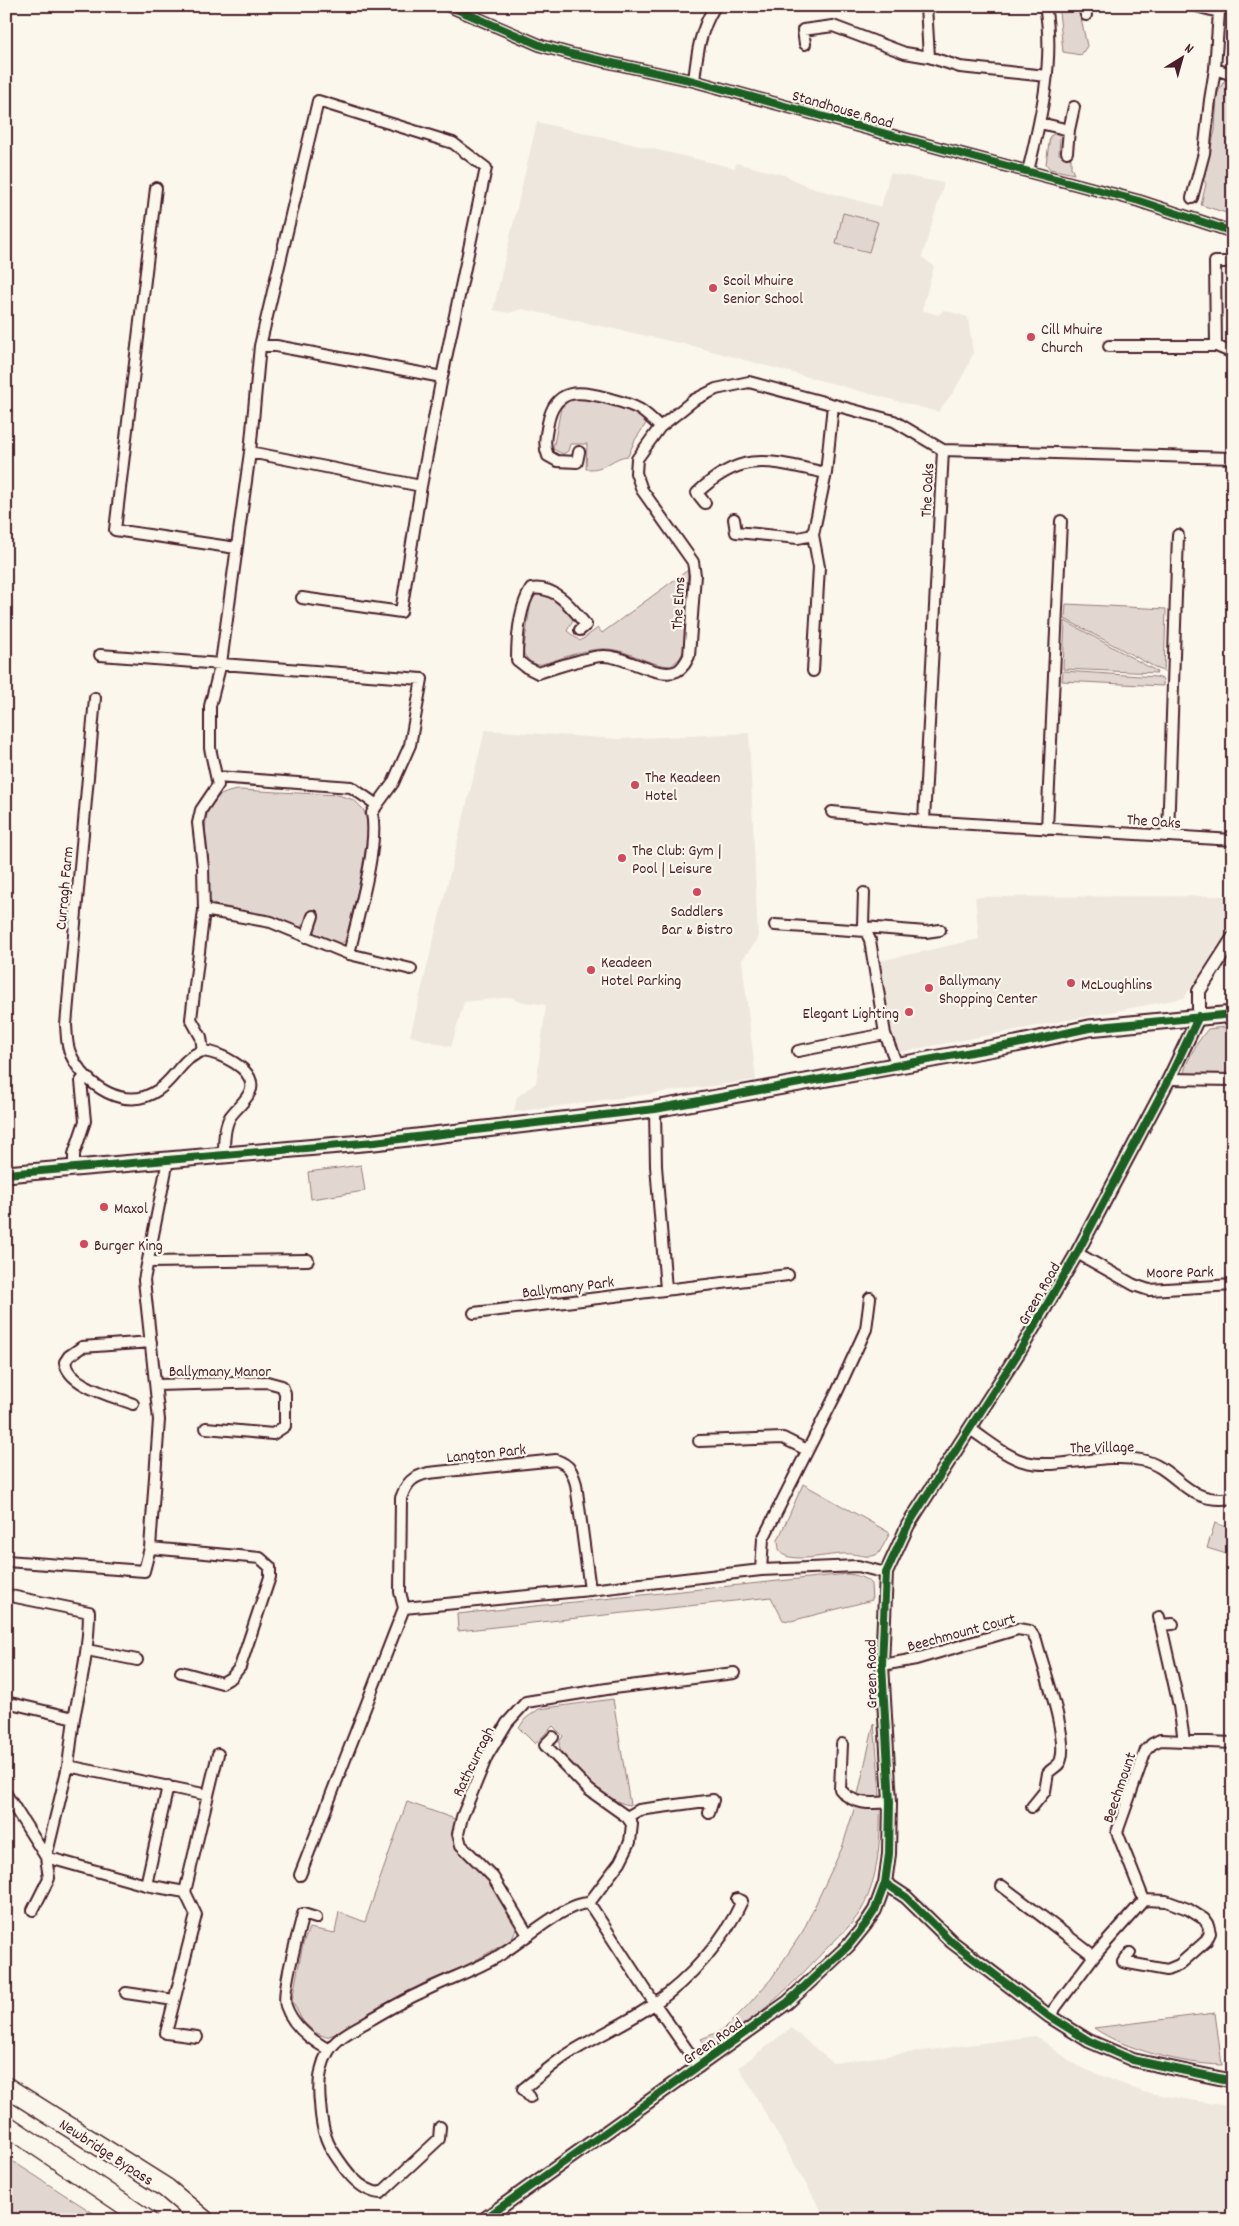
<svg xmlns="http://www.w3.org/2000/svg" width="1239" height="2226" font-family="Dekko,sans-serif">
	<style>
		.built { fill: #eee7de }
		.green { fill: #e2d7d0; stroke: #967b7e }
		.lines { fill: none; stroke-linecap: round; stroke-linejoin: round }
		.minor-casing { stroke: #4a1f2b; stroke-width: 14 }
		.tertiary-casing { stroke: #4a1f2b; stroke-width: 16 }
		.secondary-casing { stroke: #4a1f2b; stroke-width: 19 }
		.motorway-casing { stroke: #4a1f2b; stroke-width: 22 }
		.minor { stroke: #fbf7ec; stroke-width: 10 }
		.tertiary { stroke: #fbf7ec; stroke-width: 12 }
		.secondary { stroke: #fbf7ec; stroke-width: 15 }
		.motorway { stroke: #fbf7ec; stroke-width: 19 }
		.cycleway-casing { stroke: #fbf7ec; stroke-width: 11 }
		.cycleway { stroke: #1b5e20; stroke-width: 8 }
		.poi-dot { fill: #d1495b; stroke: #fbf7ec; stroke-width: 2 }
		.labels { text-anchor: middle; stroke-width: 4.5; stroke-linejoin: round; paint-order: stroke }
		.street-label { font-size: 16px; fill: #4a1f2b; stroke: #fbf7ec }
		.poi-label { font-size: 16px; fill: #4a1f2b; stroke: #fbf7ec; text-anchor: start }
	</style>
	<rect width="100%" height="100%" fill="#fbf7ec"/>
	<filter id="ink" filterUnits="userSpaceOnUse"><feTurbulence type="fractalNoise" baseFrequency=".02" numOctaves="2"/><feDisplacementMap in="SourceGraphic" scale="10" xChannelSelector="R" yChannelSelector="G"/><feConvolveMatrix kernelMatrix="1 2 1 2 8 2 1 2 1" color-interpolation-filters="sRGB"/></filter>
	<g filter="url(#ink)">
		<!-- built -->
		<path class="built" d="M 537,122 L 735,168 L 736,163 L 784,175 L 809,187 L 881,207 L 890,173 L 944,183 L 922,257 L 934,266 L 922,310 L 938,315 L 944,310 L 968,317 L 973,353 L 967,368 L 954,391 L 938,412 L 693,346 L 522,309 L 509,313 L 493,310 Z
			M 485,730 L 618,739 L 749,733 L 758,939 L 742,960 L 756,1080 L 514,1112 L 517,1097 L 536,1083 L 546,1005 L 517,1001 L 512,997 L 464,1002 L 451,1047 L 410,1036 Z
			M 1233,896 L 1233,923 L 1184,998 L 900,1052 L 888,1045 L 879,961 L 979,939 L 975,897 Z
			M 791,2028 L 833,2063 L 1036,2036 L 1077,2066 L 1143,2092 L 1227,2106 L 1233,2124 L 1233,2220 L 792,2220 L 822,2212 L 739,2067 Z"/>
		<!-- green -->
		<path class="green" d="M 1079,9 L 1087,46 L 1081,55 L 1063,52 L 1059,11 Z
			M 1233,80 L 1233,215 L 1201,205 L 1206,184 L 1203,178 L 1215,131 L 1217,94 L 1224,81 Z
			M 1056,133 L 1060,136 L 1059,154 L 1071,158 L 1071,167 L 1074,174 L 1050,169 L 1046,164 L 1050,136 Z
			M 843,213 L 878,222 L 869,252 L 836,244 Z
			M 580,399 C 607,403 625,404 647,422 L 635,440 L 628,456 C 612,457 608,470 586,469 L 587,444 L 570,444 L 568,451 L 563,454 L 553,449 L 561,408 L 570,400 Z
			M 688,570 L 684,650 L 680,658 L 671,666 C 649,665 636,654 615,650 C 590,645 563,659 538,665 L 530,662 L 523,653 L 531,601 L 535,596 L 540,593 C 555,597 569,604 573,620 L 567,631 L 580,641 L 598,628 L 602,633 Z
			M 1066,604 L 1166,609 L 1164,672 L 1065,619 Z
			M 1065,621 L 1156,671 L 1157,673 L 1063,669 Z
			M 1063,671 L 1156,677 L 1163,679 L 1163,686 L 1062,681 Z
			M 239,790 L 338,795 L 354,800 L 363,809 L 369,825 L 360,882 L 345,941 L 339,945 L 319,938 L 314,932 L 319,917 L 309,913 L 303,925 L 297,928 L 271,917 L 216,905 L 209,902 C 209,886 208,871 207,855 C 205,826 199,794 239,790 Z
			M 1233,1026 L 1233,1074 C 1220,1076 1194,1083 1184,1072 C 1189,1056 1197,1042 1208,1029 Z
			M 361,1165 L 365,1191 L 311,1199 L 308,1172 Z
			M 803,1484 L 890,1533 L 879,1553 C 871,1559 861,1555 852,1554 C 833,1552 798,1564 782,1554 L 779,1549 L 778,1540 Z
			M 1215,1523 L 1233,1529 L 1233,1556 L 1207,1548 Z
			M 847,1574 C 856,1575 865,1577 871,1584 L 872,1600 L 791,1621 L 783,1620 L 771,1597 L 458,1631 L 457,1614 Z
			M 613,1699 L 630,1805 C 609,1803 558,1765 559,1742 L 563,1736 L 553,1726 L 535,1744 L 519,1728 L 525,1719 L 539,1709 Z
			M 874,1724 C 879,1778 889,1854 864,1905 C 855,1923 838,1937 824,1951 C 805,1971 785,1992 764,2009 C 754,2017 719,2049 709,2049 L 701,2039 L 723,2030 L 748,2005 L 771,1979 L 803,1931 L 842,1848 L 856,1803 Z
			M 407,1802 L 455,1819 L 453,1827 L 457,1828 C 452,1860 470,1856 487,1876 C 497,1889 505,1905 514,1919 C 517,1928 516,1932 511,1940 L 465,1966 L 424,1983 L 370,2012 L 338,2033 L 326,2037 L 314,2032 L 302,2020 L 292,2000 L 303,1944 L 309,1928 L 335,1933 L 339,1912 L 365,1922 Z
			M 1215,2013 L 1222,2065 C 1184,2064 1125,2050 1094,2028 Z
			M 6,2157 L 104,2220 L 6,2220 Z"/>
		<g class="lines">
			<defs>
				<path id="minor" d="M 449,6 L 542,46 L 571,54 L 694,81 L 894,136 L 1139,201 L 1233,232
					M 926,6 L 929,57
					M 1084,6 L 1086,15
					M 1196,6 L 1219,12 L 1215,69
					M 805,44 L 803,30 L 833,26 L 905,53 L 929,57 L 960,67 L 1047,76
					M 694,81 C 697,53 700,30 715,6
					M 1040,123 L 1069,130 L 1074,107
					M 1067,152 L 1069,130
					M 1028,171 C 1041,119 1055,59 1045,6
					M 156,188 L 115,530 L 236,548
					M 1192,198 L 1204,153 L 1210,100 L 1215,69 L 1233,75
					M 1109,346 L 1216,346 L 1233,353
					M 1216,346 L 1215,262 L 1225,262
					M 250,452 L 421,486 L 442,377 L 276,346 L 260,346 L 318,101 L 453,143 L 486,168 L 442,377
					M 579,452 L 577,462 L 557,461 L 548,456 C 543,444 546,435 548,423 C 555,388 578,390 607,398 C 618,401 630,404 639,409 C 647,414 654,421 660,427
					M 705,503 L 697,493 C 743,449 770,461 826,473
					M 734,519 L 736,532 L 798,538 L 813,535
					M 302,598 L 401,612 L 421,486
					M 580,630 L 586,625 C 572,608 556,585 531,589 C 519,608 517,637 517,660 L 526,667 L 538,673 C 555,668 585,657 602,656 C 623,654 658,680 677,671 C 683,668 686,662 689,656 L 695,575 L 693,562 L 642,490 L 636,473 L 637,459 L 660,427 L 694,400 L 716,389 L 749,382 L 894,421 L 943,450
					M 100,655 L 422,679 L 410,745 L 393,783 L 377,805 L 351,787 L 217,777
					M 813,671 L 819,567 L 813,535 L 826,473 L 833,405
					M 95,698 L 66,1025 C 67,1035 66,1045 71,1055 C 85,1085 125,1113 158,1090 C 176,1078 182,1057 203,1051
					M 832,812 L 924,821 L 1233,840
					M 924,821 L 943,450 L 1233,458
					M 1047,829 L 1061,521
					M 1168,835 L 1178,535
					M 864,893 L 863,925 L 870,940 L 885,1034 L 897,1065
					M 204,910 L 271,922 L 349,954 C 357,918 379,847 372,813 L 377,805
					M 775,925 L 866,931
					M 864,927 L 926,932 L 940,930
					M 306,937 L 313,916
					M 349,954 L 411,969
					M 798,1051 L 885,1034
					M 1169,1079 L 1233,1080
					M 655,1109 L 656,1166 L 666,1289
					M 224,1155 C 224,1143 224,1128 230,1117 C 236,1108 248,1100 251,1089 C 255,1068 219,1053 203,1051 L 201,1037 L 191,1019 L 204,910 L 203,867 L 198,823 L 201,810 L 218,785 L 210,748 L 210,706 L 221,663 L 250,452 L 260,346
					M 74,1167 L 74,1154 L 85,1121 L 81,1081 L 85,1077
					M 1077,1253 L 1134,1285 L 1149,1290 L 1233,1285
					M 148,1262 L 308,1260
					M 474,1313 L 788,1275
					M 156,1385 L 267,1382 L 282,1386 L 285,1393 L 285,1426 L 273,1434 L 206,1428
					M 133,1404 C 113,1396 68,1386 65,1362 L 69,1356 L 82,1347 L 151,1342
					M 970,1429 C 987,1440 1006,1457 1026,1462 C 1059,1470 1103,1452 1141,1460 C 1178,1467 1184,1506 1233,1498
					M 699,1441 L 783,1438 L 807,1450
					M 150,1548 L 260,1558 L 270,1567 L 270,1577 L 240,1667 L 232,1677 L 222,1683 L 181,1672
					M 6,1561 L 144,1571 L 150,1548 L 159,1420 L 144,1280 L 168,1160
					M 761,1570 L 763,1539 L 837,1392 L 866,1329 L 870,1298
					M 6,1595 L 89,1612 C 89,1648 81,1683 74,1718 L 6,1702
					M 404,1608 L 400,1592 L 401,1498 C 407,1482 412,1477 428,1473 L 556,1460 C 570,1465 572,1471 576,1484 L 590,1590
					M 1159,1617 L 1179,1706 L 1184,1741
					M 1161,1625 L 1173,1624
					M 87,1650 L 137,1660
					M 882,1665 L 916,1659 L 1018,1629 L 1030,1631 L 1036,1640 C 1043,1667 1068,1735 1061,1759 C 1060,1766 1052,1768 1048,1773 L 1045,1791 L 1032,1807
					M 74,1718 L 68,1766 L 208,1795 L 218,1754
					M 553,1737 L 545,1745 L 589,1790 L 627,1817 L 632,1824 L 630,1842 L 620,1862 L 589,1903 L 655,2004 L 699,2067
					M 842,1744 L 840,1789 C 852,1805 871,1804 890,1802
					M 68,1766 L 46,1857 L 146,1885 L 185,1892 L 196,1915 L 166,2033 L 197,2037
					M 6,1794 L 46,1857 L 49,1878 L 33,1910
					M 627,1817 L 639,1810 L 713,1800 L 709,1813
					M 300,1875 L 404,1608 L 590,1590 L 761,1570 L 858,1566 L 886,1573
					M 146,1885 L 168,1786
					M 1002,1886 L 1094,1956
					M 185,1892 L 208,1795
					M 316,1918 L 303,1914 C 299,1931 281,1992 286,2006 C 293,2026 311,2040 329,2050
					M 528,1935 L 493,1877 L 461,1845 L 458,1834 L 462,1817 L 487,1756 L 507,1723 L 526,1702 L 613,1688 L 734,1673
					M 1130,1953 L 1123,1962 L 1167,1970 L 1179,1965 L 1206,1941 L 1210,1933 L 1208,1925 L 1204,1919 L 1188,1909 L 1166,1901 L 1144,1900
					M 126,1993 L 174,2000
					M 1049,2016 L 1094,1956 L 1144,1900 L 1117,1832 L 1146,1750 L 1152,1744 L 1160,1740 L 1233,1743
					M 530,2097 L 523,2089 C 537,2078 551,2066 565,2056 C 594,2037 626,2024 654,2004 C 690,1979 724,1941 742,1901 L 737,1899
					M 440,2127 L 439,2139 L 381,2193 C 359,2192 343,2167 332,2150 C 323,2136 321,2119 320,2103 C 318,2085 319,2068 328,2052 C 336,2038 351,2031 363,2024 C 382,2013 400,2002 420,1993 C 445,1980 471,1972 495,1958 C 519,1945 563,1903 589,1903"/>
				<path id="tertiary" d="M 885,1883 L 906,1897 L 952,1942 L 1049,2016 L 1089,2041 L 1133,2060 L 1233,2081
					M 483,2220 L 788,2002 L 848,1946 L 865,1925 L 875,1910 L 885,1883 L 889,1854 L 890,1802 L 882,1665 L 886,1573 L 908,1525 L 1024,1344 L 1077,1253 L 1169,1079 L 1199,1016 L 1199,991 L 1233,938"/>
				<path id="secondary" d="M 6,1174 L 374,1142 L 655,1109 L 1016,1044 L 1089,1028 L 1233,1014"/>
				<path id="motorway" d="M 6,2087 L 166,2188 L 204,2220
					M 6,2125 L 147,2220"/>
			</defs>
			<!-- minor casing -->
			<use href="#minor" class="minor-casing"/>
			<!-- tertiary casing -->
			<use href="#tertiary" class="tertiary-casing"/>
			<!-- secondary casing -->
			<use href="#secondary" class="secondary-casing"/>
			<!-- motorway casing -->
			<use href="#motorway" class="motorway-casing"/>
			<!-- minor -->
			<use href="#minor" class="minor"/>
			<!-- tertiary -->
			<use href="#tertiary" class="tertiary"/>
			<!-- secondary -->
			<use href="#secondary" class="secondary"/>
			<!-- motorway -->
			<use href="#motorway" class="motorway"/>
			<defs>
				<path id="cycleway" d="M 449,6 L 542,46 L 571,54 L 694,81 L 894,136 L 1139,201 L 1233,232
					M 6,1174 L 374,1142 L 655,1109 L 1016,1044 L 1089,1028 L 1233,1014
					M 885,1883 L 906,1897 L 952,1942 L 1049,2016 L 1089,2041 L 1133,2060 L 1233,2081
					M 483,2220 L 788,2002 L 848,1946 L 865,1925 L 875,1910 L 885,1883 L 889,1854 L 890,1802 L 882,1665 L 886,1573 L 908,1525 L 1024,1344 L 1077,1253 L 1169,1079 L 1199,1016"/>
			</defs>
			<!-- cycleway casing -->
			<use href="#cycleway" class="cycleway-casing"/>
			<!-- cycleway -->
			<use href="#cycleway" class="cycleway"/>
		</g>
	</g>
	<!-- markers -->
	<g class="poi-dot">
		<circle cx="713" cy="288" r="5"/>
		<circle cx="1031" cy="337" r="5"/>
		<circle cx="635" cy="785" r="5"/>
		<circle cx="622" cy="858" r="5"/>
		<circle cx="697" cy="892" r="5"/>
		<circle cx="591" cy="970" r="5"/>
		<circle cx="1071" cy="983" r="5"/>
		<circle cx="929" cy="988" r="5"/>
		<circle cx="909" cy="1012" r="5"/>
		<circle cx="104" cy="1207" r="5"/>
		<circle cx="84" cy="1244" r="5"/>
	</g>
	<g class="labels">
		<!-- street labels -->
		<g class="street-label">
			<text transform="translate(843 108) rotate(16)" y="6">Standhouse Road</text>
			<text transform="translate(926 490) rotate(-87)" y="6">The Oaks</text>
			<text transform="translate(677 603) rotate(-87)" y="6">The Elms</text>
			<text transform="translate(1154 820) rotate(4)" y="6">The Oaks</text>
			<text transform="translate(63 888) rotate(-85)" y="6">Curragh Farm</text>
			<text transform="translate(1180 1271) rotate(-1)" y="6">Moore Park</text>
			<text transform="translate(568 1286) rotate(-7)" y="6">Ballymany Park</text>
			<text transform="translate(1038 1293) rotate(-60)" y="6">Green Road</text>
			<text x="220" y="1376">Ballymany Manor</text>
			<text transform="translate(1102 1446) rotate(-1)" y="6">The Village</text>
			<text transform="translate(486 1452) rotate(-6)" y="6">Langton Park</text>
			<text transform="translate(961 1631) rotate(-15)" y="6">Beechmount Court</text>
			<text transform="translate(870 1674) rotate(-91)" y="6">Green Road</text>
			<text transform="translate(472 1761) rotate(-64)" y="6">Rathcurragh</text>
			<text transform="translate(1118 1787) rotate(-71)" y="6">Beechmount</text>
			<text transform="translate(712 2040) rotate(-35)" y="6">Green Road</text>
			<text transform="translate(107 2151) rotate(33)" y="6">Newbridge Bypass</text>
		</g>
		<!-- poi labels -->
		<g class="poi-label">
			<text x="723" y="285">Scoil Mhuire<tspan x="723" dy="18">Senior School</tspan></text>
			<text x="1041" y="334">Cill Mhuire<tspan x="1041" dy="18">Church</tspan></text>
			<text x="645" y="782">The Keadeen<tspan x="645" dy="18">Hotel</tspan></text>
			<text x="632" y="855">The Club: Gym |<tspan x="632" dy="18">Pool | Leisure</tspan></text>
			<text x="697" y="916" text-anchor="middle">Saddlers<tspan x="697" dy="18">Bar &amp; Bistro</tspan></text>
			<text x="601" y="967">Keadeen<tspan x="601" dy="18">Hotel Parking</tspan></text>
			<text x="939" y="985">Ballymany<tspan x="939" dy="18">Shopping Center</tspan></text>
			<text x="1081" y="989">McLoughlins</text>
			<text x="899" y="1018" text-anchor="end">Elegant Lighting</text>
			<text x="114" y="1213">Maxol</text>
			<text x="94" y="1250">Burger King</text>
		</g>
	</g>
	<!-- margin -->
	<rect width="1239" height="2226" fill="none" stroke="#fbf7ec" stroke-width="25"/>
	<rect x="12" y="12" width="1214" height="2201" fill="none" stroke="#4a1f2b" stroke-width="2" filter="url(#ink)"/>
	<!-- north arrow -->
	<g transform="translate(1182 58) rotate(37)" stroke="#fbf7ec" stroke-width="4" paint-order="stroke">
	<path d="M0-4L9 19L0 12L-9 19Z" fill="#4a1f2b"/>
	<text y="-8" font-size="14" font-weight="bold" text-anchor="middle" fill="#4a1f2b">N</text>
	</g>
</svg>
